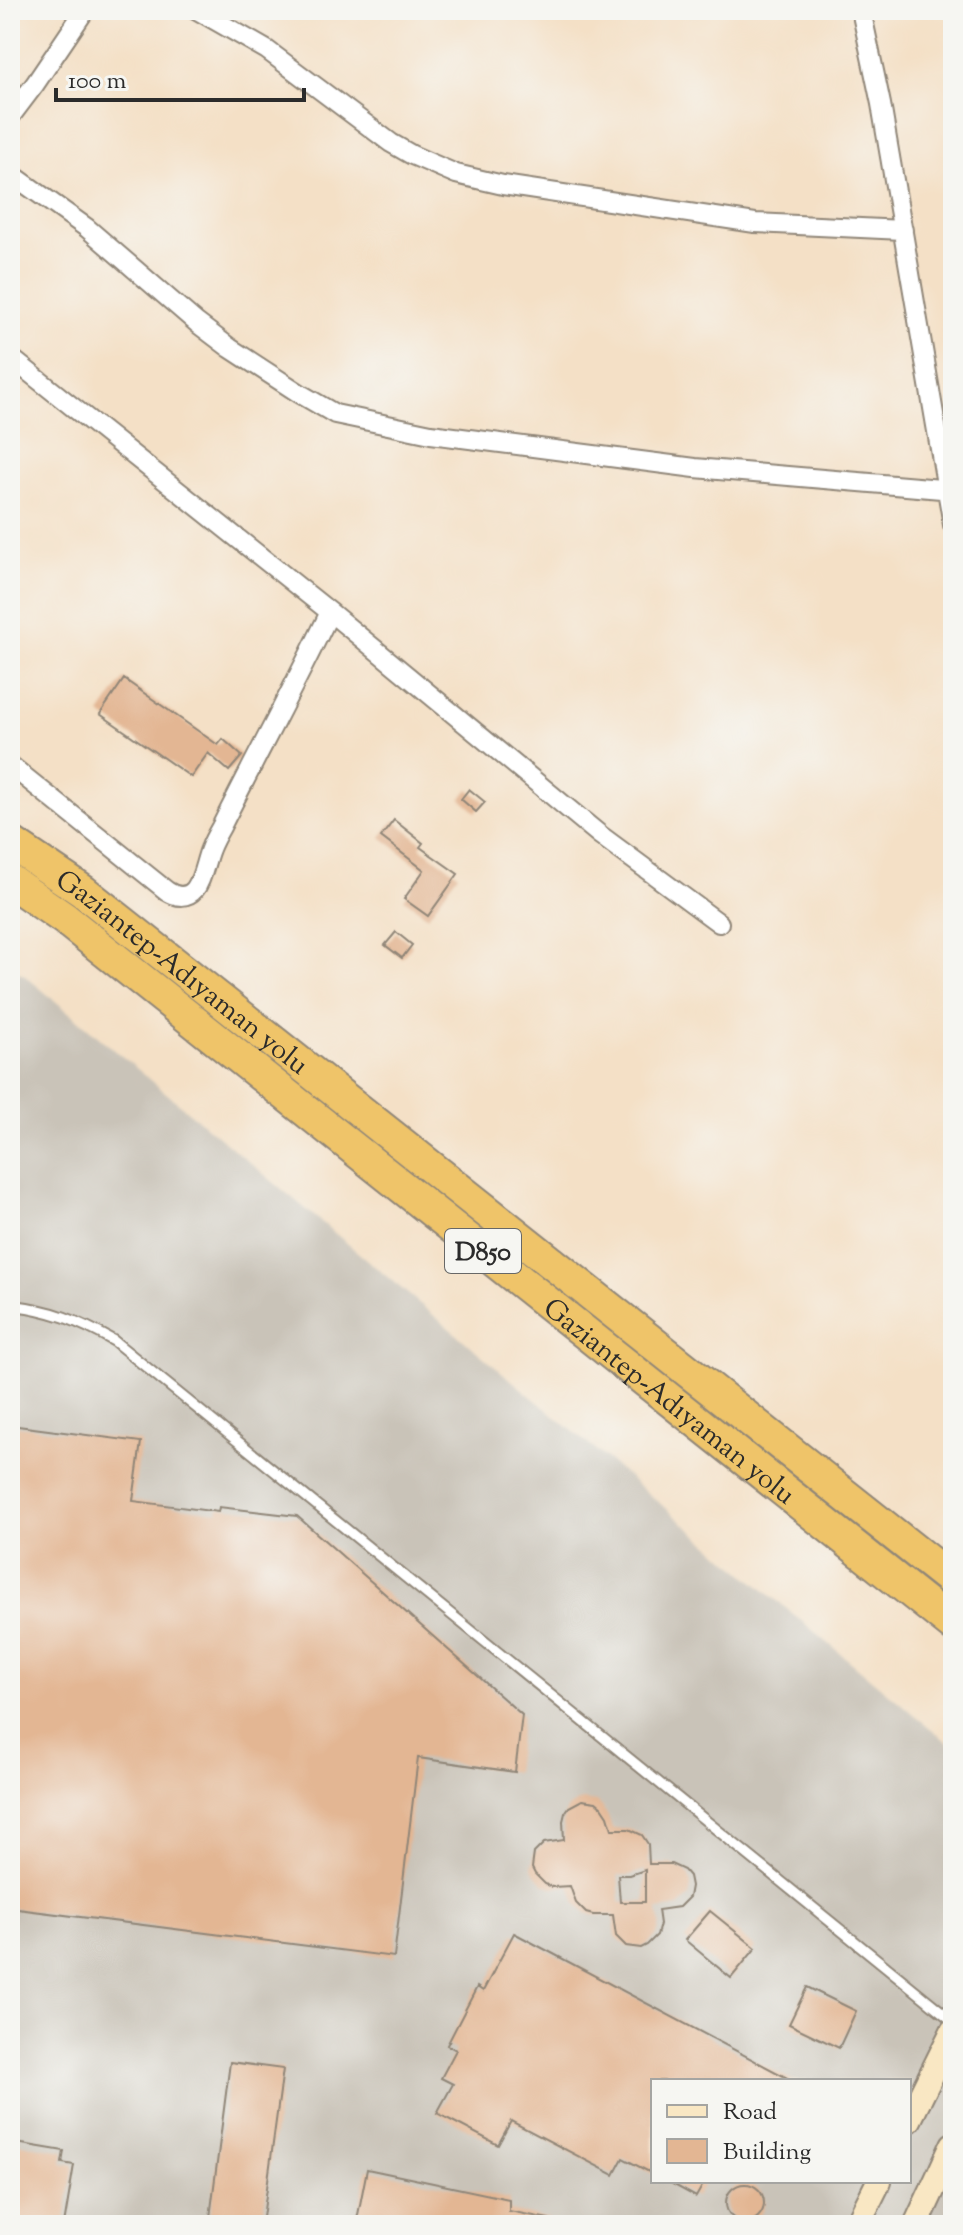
<svg xmlns="http://www.w3.org/2000/svg" width="963" height="2235" font-family="'Sorts Mill Goudy',serif">
	<style>
		.industrial { fill: #c9c3b8; fill-rule: evenodd }
		.building { fill: #e3b693; fill-rule: evenodd }
		.lines { fill: none; stroke-linecap: round; stroke-linejoin: round }
		.lane-casing { stroke: #908678; stroke-width: 13 }
		.street-casing { stroke: #908678; stroke-width: 22 }
		.secondary-casing { stroke: #908678; stroke-width: 28 }
		.highway-casing { stroke: #908678; stroke-width: 36 }
		.lane { stroke: #fff; stroke-width: 9 }
		.street { stroke: #fff; stroke-width: 18 }
		.secondary { stroke: #f9e7c3; stroke-width: 24 }
		.highway { stroke: #efc469; stroke-width: 32 }
		.labels { text-anchor: middle; stroke-width: 6; stroke-linejoin: round; paint-order: stroke }
		.shield { fill: #f6f6f2; stroke: #686867; stroke-width: 2 }
		.shield-label { font-size: 26px; font-weight: bold; fill: #2b2b2b }
		.street-label { font-size: 28px; fill: #2b2b2b; stroke: #f6f6f2 }
	</style>
	<rect width="100%" height="100%" fill="#f6f6f2"/>
	<filter id="ink" filterUnits="userSpaceOnUse"><feTurbulence type="fractalNoise" baseFrequency=".0125" numOctaves="2"/><feDisplacementMap in="SourceGraphic" scale="16" xChannelSelector="R" yChannelSelector="G"/><feConvolveMatrix kernelMatrix="1 2 1 2 8 2 1 2 1" color-interpolation-filters="sRGB"/></filter>
	<filter id="wash" filterUnits="userSpaceOnUse"><feTurbulence type="fractalNoise" baseFrequency=".006" numOctaves="4" result="noise"/><feDisplacementMap in="SourceGraphic" scale="32" xChannelSelector="R" yChannelSelector="G"/><feGaussianBlur stdDeviation="1.8" result="paint"/><feColorMatrix in="noise" values="0 0 0 0 0 0 0 0 0 0 0 0 0 0 0 0 0 1.4 0 .05"/><feComposite in="paint" operator="in"/></filter>
	<g filter="url(#wash)">
		<rect width="100%" height="100%" fill="#f4e0c6"/>
		<!-- industrial -->
		<path class="industrial" d="M 10,967 L 24,975 L 953,1747 L 953,2225 L 10,2225 ZM 653,2081 L 909,2081 L 909,2181 L 653,2181 Z"/>
		<g id="blocks">
			<!-- building -->
			<path class="building" d="M 124,679 L 218,745 L 223,739 L 242,756 L 229,771 L 208,753 L 191,777 L 100,714 Z
				M 469,789 L 485,802 L 476,812 L 461,799 Z
				M 394,820 L 423,843 L 420,847 L 458,874 L 428,916 L 404,899 L 424,870 L 381,837 Z
				M 396,932 L 412,945 L 402,958 L 385,945 Z
				M 10,1425 L 141,1442 L 133,1501 L 218,1512 L 219,1507 L 297,1516 L 522,1715 L 515,1772 L 418,1758 L 394,1957 L 10,1908 Z
				M 582,1800 L 596,1802 L 602,1807 L 608,1816 L 612,1829 L 629,1829 L 642,1835 L 648,1844 L 649,1864 L 671,1864 L 684,1870 L 689,1876 L 691,1886 L 689,1897 L 679,1907 L 658,1910 L 660,1924 L 657,1935 L 647,1945 L 641,1948 L 626,1946 L 616,1936 L 613,1915 L 593,1915 L 586,1913 L 576,1903 L 570,1886 L 552,1887 L 545,1884 L 535,1874 L 532,1868 L 534,1853 L 544,1843 L 564,1840 L 563,1821 L 565,1813 L 569,1807 ZM 645,1870 L 645,1902 L 620,1902 L 618,1875 L 630,1875 Z
				M 710,1911 L 756,1948 L 731,1978 L 685,1940 Z
				M 514,1933 L 793,2081 L 653,2081 L 653,2174 L 623,2158 L 614,2175 L 511,2121 L 498,2145 L 437,2113 L 453,2084 L 441,2078 L 456,2050 L 447,2045 L 477,1987 L 483,1991 Z
				M 807,1987 L 856,2011 L 839,2048 L 789,2024 Z
				M 230,2062 L 283,2069 L 262,2225 L 209,2225 Z
				M 10,2142 L 64,2151 L 62,2163 L 74,2165 L 64,2225 L 10,2225 Z
				M 367,2169 L 509,2199 L 509,2211 L 549,2219 L 548,2225 L 356,2225 Z
				M 667,2181 L 705,2181 L 696,2197 Z
				M726 2203a19 19 0 1 1 38 0a19 19 0 1 1-38 0Z"/>
		</g>
	</g>
	<g filter="url(#ink)">
		<use href="#blocks" fill-opacity="0" stroke="#908678" stroke-width="2"/>
		<g class="lines">
			<defs>
				<path id="lane" d="M 10,1305 C 52,1310 77,1320 114,1341 L 953,2021"/>
				<path id="street" d="M 197,10 L 267,50 L 391,143 L 412,155 L 456,174 L 503,185 L 755,223 L 903,230
					M 861,10 L 881,104 L 953,525
					M 10,117 L 35,84 L 85,10
					M 10,173 L 87,228 L 197,323 L 230,348 L 299,393 L 335,414 L 431,434 L 695,468 L 953,490
					M 10,357 L 330,612 L 600,835 L 719,923
					M 10,765 L 167,891 C 176,897 187,899 195,889 C 203,879 205,861 210,849 C 213,841 217,834 221,827 C 257,755 295,685 330,612"/>
				<path id="secondary" d="M 909,2120 L 953,2031
					M 857,2225 L 879,2181
					M 916,2225 L 953,2145"/>
				<g id="highway">
					<path id="s1" d="M 10,842 L 84,892 L 953,1581"/>
					<path id="s2" d="M 10,881 L 65,919 L 953,1625"/>
				</g>
			</defs>
			<!-- lane casing -->
			<use href="#lane" class="lane-casing"/>
			<!-- street casing -->
			<use href="#street" class="street-casing"/>
			<!-- secondary casing -->
			<use href="#secondary" class="secondary-casing"/>
			<!-- highway casing -->
			<use href="#highway" class="highway-casing"/>
			<!-- lane -->
			<use href="#lane" class="lane"/>
			<!-- street -->
			<use href="#street" class="street"/>
			<!-- secondary -->
			<use href="#secondary" class="secondary"/>
			<!-- highway -->
			<use href="#highway" class="highway"/>
		</g>
	</g>
	<g class="labels">
		<!-- shield labels -->
		<rect class="shield" x="445" y="1229" width="76" height="44" rx="6"/>
		<g class="shield-label">
			<text x="483" y="1260">D850</text>
		</g>
		<!-- street labels -->
		<g class="street-label">
			<text dy="10" stroke="none"><textPath href="#s1" startOffset="216">Gaziantep-Adıyaman yolu</textPath></text>
			<text dy="10" stroke="none"><textPath href="#s2" startOffset="840">Gaziantep-Adıyaman yolu</textPath></text>
		</g>
	</g>
	<!-- margin -->
	<rect width="963" height="2235" fill="none" stroke="#f6f6f2" stroke-width="40"/>
	<!-- legend -->
	<rect x="651" y="2079" width="260" height="104" fill="#f6f6f2" stroke="#a5a5a2" stroke-width="2"/>
	<rect x="667" y="2105" width="40" height="12" fill="#f9e7c3" stroke="#a5a5a2" stroke-width="2"/>
	<text x="723" y="2119" font-size="24" fill="#2b2b2b">Road</text>
	<rect x="667" y="2139" width="40" height="24" fill="#e3b693" stroke="#a5a5a2" stroke-width="2"/>
	<text x="723" y="2159" font-size="24" fill="#2b2b2b">Building</text>
	<!-- scale -->
	<path d="M56 88v12h248v-12" fill="none" stroke="#2b2b2b" stroke-width="4"/>
	<text x="68" y="88" font-size="24" fill="#2b2b2b" stroke="#f6f6f2" stroke-width="6" paint-order="stroke">100 m</text>
</svg>
